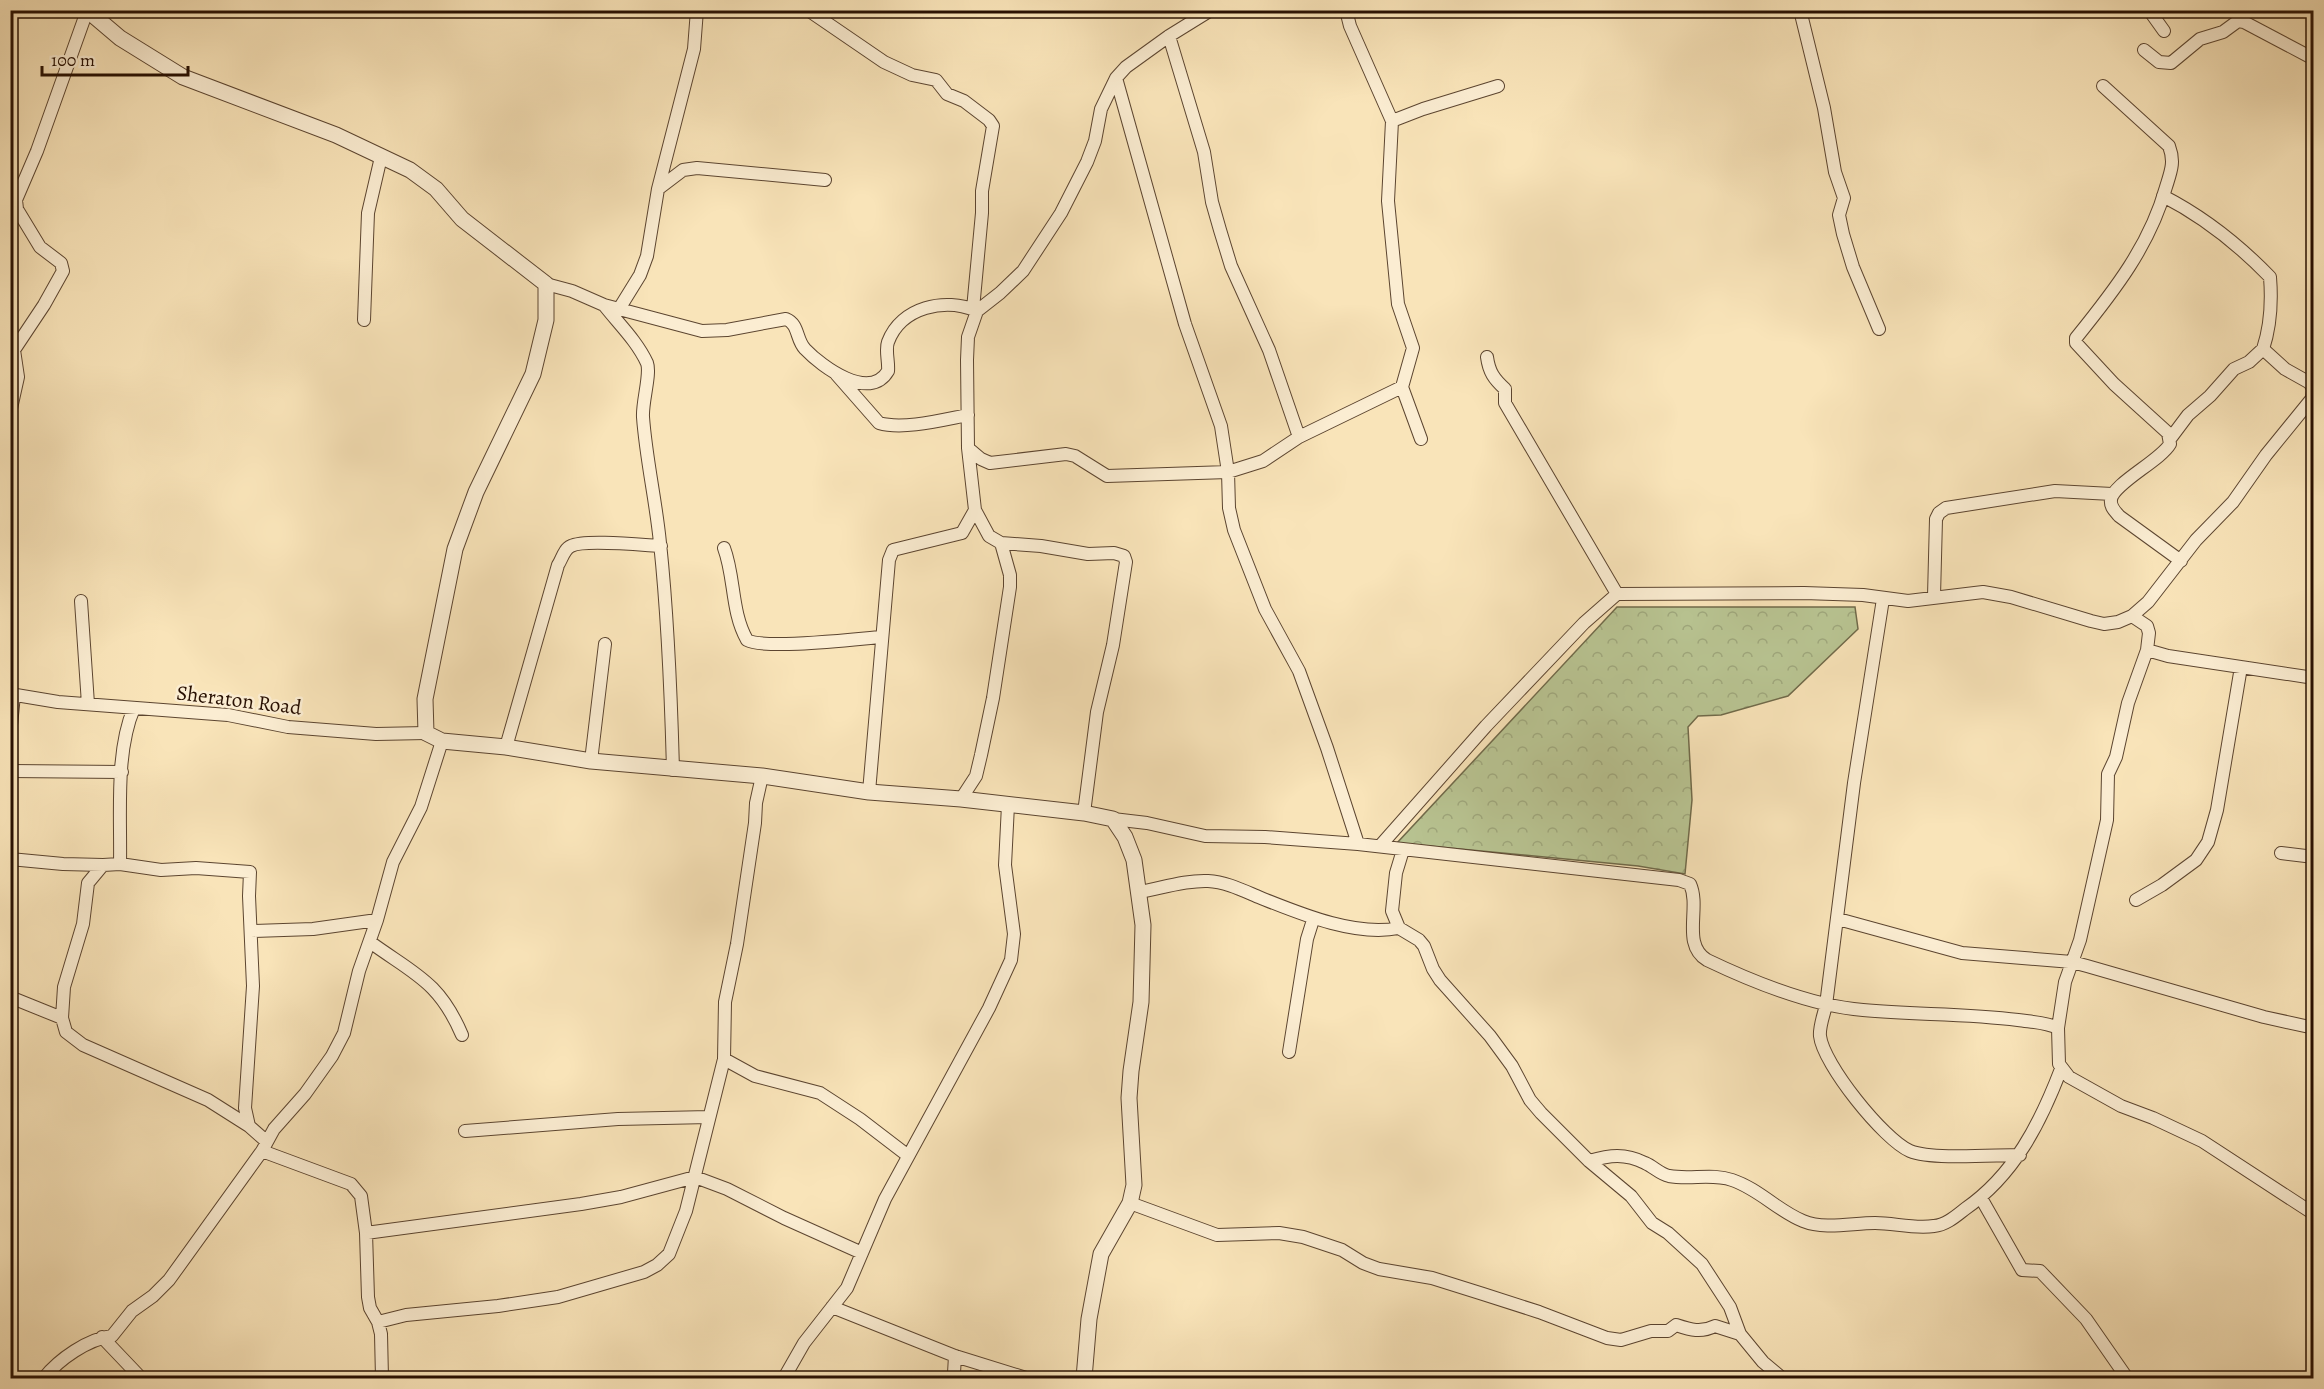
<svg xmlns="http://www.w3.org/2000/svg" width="2324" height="1389" font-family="Alegreya,serif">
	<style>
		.forest { fill: url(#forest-crowns); stroke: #706a4a; stroke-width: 1.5 }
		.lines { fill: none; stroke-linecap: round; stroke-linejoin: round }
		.minor-casing { stroke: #5c4530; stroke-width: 14 }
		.tertiary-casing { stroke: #5c4530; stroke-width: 17 }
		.minor { stroke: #fbedd2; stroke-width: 12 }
		.tertiary { stroke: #fbedd2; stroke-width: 15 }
		.labels { text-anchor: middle; stroke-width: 5; stroke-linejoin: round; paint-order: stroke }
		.street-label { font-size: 21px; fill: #281002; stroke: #fbedd2 }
	</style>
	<defs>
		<pattern id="forest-crowns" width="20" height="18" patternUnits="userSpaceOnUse" patternTransform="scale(1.5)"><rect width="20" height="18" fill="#b9c593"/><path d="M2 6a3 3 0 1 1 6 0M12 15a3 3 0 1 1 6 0" fill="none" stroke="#9fa87d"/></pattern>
	</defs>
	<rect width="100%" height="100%" fill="#f9e4b9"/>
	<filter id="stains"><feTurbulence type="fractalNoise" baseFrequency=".00333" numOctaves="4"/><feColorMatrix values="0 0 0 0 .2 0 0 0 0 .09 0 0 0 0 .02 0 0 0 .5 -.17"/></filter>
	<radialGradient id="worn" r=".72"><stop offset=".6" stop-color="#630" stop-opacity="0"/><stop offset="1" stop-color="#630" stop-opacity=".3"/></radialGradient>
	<!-- forest -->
	<path class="forest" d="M 1617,607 L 1855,607 L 1858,629 L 1788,696 L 1721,715 L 1698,716 L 1688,727 L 1692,800 L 1685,874 L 1638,866 L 1397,843 Z"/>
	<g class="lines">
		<defs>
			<path id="minor" d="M 808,10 L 884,62 L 912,75 L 936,80 L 947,94 L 964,101 L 989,120 L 993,126 L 982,191 L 982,213 L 973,309
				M 1346,10 L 1350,26 L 1392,121 L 1388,201 L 1398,304 L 1413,348 L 1402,387 L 1421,439
				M 1800,10 L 1824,108 L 1835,172 L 1844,198 L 1839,215 L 1843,234 L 1853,267 L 1879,329
				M 2149,10 L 2164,31
				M 1169,36 L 1204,152 L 1212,202 L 1220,230 L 1231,266 L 1269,350 L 1299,437
				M 2144,50 L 2159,62 L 2171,63 L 2200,39 L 2223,32 L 2238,21 L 2244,22 L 2314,59
				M 1116,78 L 1185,324 L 1221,426 L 1228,472 L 1229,508 L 1234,530 L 1265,609 L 1299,671 L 1327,748 L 1358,844
				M 2103,86 L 2169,146 C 2175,162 2171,171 2166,187 C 2150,245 2114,291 2076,338 L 2076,343 L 2114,384 L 2168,433 L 2170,444 C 2160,461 2112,484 2111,500 C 2110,507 2115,511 2119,516 L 2181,561
				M 1392,121 L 1423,109 L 1498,86
				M 658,189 L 683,170 L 697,168 L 825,180
				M 2163,196 C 2204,217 2239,245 2270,277 C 2272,302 2271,325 2263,349 L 2285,369 L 2310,383 L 2313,389 L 2312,398
				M 546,284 L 572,291 L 604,305 L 702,331 L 727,330 L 786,319 C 799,324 796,340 805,349 C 822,367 870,402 888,371 C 889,362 885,350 888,342 C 901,307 945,297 977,311
				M 604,305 C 618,323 637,341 647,363 C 651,374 642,402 643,417 C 646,459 656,501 660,543 C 668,618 671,694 673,770
				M 619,309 L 640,275 L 647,256 L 658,189 L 694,49 L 697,10
				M 364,320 L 368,213 L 381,157
				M 1487,357 C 1489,372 1494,379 1505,389 L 1505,403 L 1617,594
				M 836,374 L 879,423 C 903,430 942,420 968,415
				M 10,413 L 18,377 L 14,350 L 44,305 L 63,271 L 61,263 L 40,247 L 17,209 L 16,200 L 37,151 L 87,11
				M 2170,439 L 2188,415 L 2210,396 L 2234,369 L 2249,362 L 2263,349
				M 968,448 L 981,459 L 990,463 L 1066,454 L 1075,456 L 1107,476 L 1228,472 L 1263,461 L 1299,437 L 1402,387
				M 975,510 L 989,536 L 1001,543 L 1041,546 L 1088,554 L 1114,553 L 1124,556 L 1126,562 L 1113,645 L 1097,712 L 1084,813
				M 724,548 C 735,577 731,612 747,640 C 765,650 856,639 881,637
				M 1934,596 L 1936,519 L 1939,513 L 1946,508 L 2055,491 L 2112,494
				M 1883,599 L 1854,783 L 1826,1005 C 1824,1014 1819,1027 1820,1036 C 1823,1064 1884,1140 1910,1151 C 1932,1160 1993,1155 2020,1155
				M 81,601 L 88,704
				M 2147,650 L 2168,656 L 2314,678
				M 10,694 L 58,702 L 228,715 L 288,727 L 376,734 L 426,733
				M 10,735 L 14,695
				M 506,747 L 558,565 C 562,559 564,549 571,546 C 584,539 643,545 661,546
				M 591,761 L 605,644
				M 10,771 L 122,772
				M 869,792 L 889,560 L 893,550 L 962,533 L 975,510 L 968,448 L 967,360 L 968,337 L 977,311 L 1000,293 L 1023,271 L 1061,213 L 1087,162 L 1095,141 L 1101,109 L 1116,78 L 1126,67 L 1169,36 L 1211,10
				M 961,799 L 976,776 L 981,755 L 993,698 L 1010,587 L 1010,575 L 1001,543
				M 1113,819 L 1147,823 L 1205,836 L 1265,837 L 1358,844 L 1679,880 L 1690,884 C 1701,908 1681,944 1707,960 C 1753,982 1811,1006 1863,1010 C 1914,1015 1966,1013 2018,1020 C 2031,1022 2045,1022 2058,1028 L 2059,1064 L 2069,1077 L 2121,1106 L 2153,1118 L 2202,1141 L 2314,1214
				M 1380,846 L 1486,726 L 1584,623 L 1617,594 L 1804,593 L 1863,595 L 1908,601 L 1983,592 L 2011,597 L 2091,621 L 2104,624 L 2118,622 L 2132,616 L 2148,602 L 2196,540 L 2233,502 L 2266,455 L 2314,396
				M 1403,850 L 1396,873 L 1392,911 L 1399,928 L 1419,940 L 1424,946 L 1433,969 L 1440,980 L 1490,1036 L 1512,1066 L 1530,1100 L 1541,1113 L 1589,1161 L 1631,1196 L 1652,1223 L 1668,1233 L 1702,1264 L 1730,1307 L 1740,1334 L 1763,1362 L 1782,1378
				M 2281,853 L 2314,857
				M 10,859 L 63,864 L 103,865 L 120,864 L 161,870 L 196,868 L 250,872 L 249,896 L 253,986 L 245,1108 L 249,1126 L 266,1141
				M 120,864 C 121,815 115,752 134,708
				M 103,865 L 88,883 L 83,924 L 64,987 L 62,1018 L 66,1032 L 83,1045 L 208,1100 L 249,1126
				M 1139,892 C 1162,888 1185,880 1208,881 C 1227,882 1244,891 1261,898 C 1301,914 1356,937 1399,928
				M 2136,900 L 2162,885 L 2196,860 L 2208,842 L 2217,810 L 2241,667
				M 1838,919 L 1962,953 L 2072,962 L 2087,966 L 2264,1017 L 2314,1028
				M 251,931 L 313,929 L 377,920
				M 370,942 C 414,974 439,981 462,1035
				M 10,997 L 62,1018
				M 2058,1028 L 2065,982 L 2080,940 L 2107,820 L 2108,774 L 2116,757 L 2128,703 L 2147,650 L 2149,633 L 2147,626 L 2132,616
				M 1289,1052 L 1307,939 L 1313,920
				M 724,1059 L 755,1076 L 820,1093 L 860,1119 L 907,1155
				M 465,1131 L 618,1119 L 709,1117
				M 262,1151 L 351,1184 L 361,1196 L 366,1233 L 368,1297 L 370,1308 L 378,1322 L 381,1334 L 382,1378
				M 1589,1161 C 1610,1155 1625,1153 1645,1163 C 1654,1167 1660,1174 1669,1176 C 1690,1180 1712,1173 1732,1180 C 1759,1189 1778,1211 1803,1221 C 1825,1230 1852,1223 1875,1223 C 1894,1223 1914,1229 1934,1226 C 1946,1225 1956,1216 1965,1209 C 2014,1175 2040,1124 2061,1069
				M 1981,1198 L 2022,1270 L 2040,1271 L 2086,1319 L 2127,1378
				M 1130,1203 L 1217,1235 L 1279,1233 L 1303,1237 L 1342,1250 L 1363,1263 L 1379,1269 L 1432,1278 L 1483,1294 L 1539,1312 L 1607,1338 L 1621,1340 L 1651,1331 L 1668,1331 L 1676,1325 C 1691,1330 1701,1333 1715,1326 L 1740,1334
				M 366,1233 L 581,1204 L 621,1197 L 695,1177 L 727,1189 L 784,1218 L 862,1253
				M 832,1307 L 955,1356 L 1026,1378
				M 378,1322 L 406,1315 L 498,1306 L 558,1297 L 644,1272 L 657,1265 L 669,1254 L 686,1211 L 724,1059 L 725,1002 L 737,944 L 755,823 L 756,803 L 762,776
				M 102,1337 L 141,1378
				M 955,1356 L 954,1373 L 958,1378
				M 44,1378 C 59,1359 88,1339 112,1336 L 132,1311 L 153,1296 L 169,1280 L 262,1151 L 274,1129 L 305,1094 L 332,1056 L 344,1033 L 359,971 L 377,920 L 393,862 L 421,807 L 442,741
				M 784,1378 L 804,1343 L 847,1288 L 885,1199 L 989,1008 L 1011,960 L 1014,934 L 1005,865 L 1008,805"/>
			<path id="tertiary" d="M 87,10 L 120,38 L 183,77 L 336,135 L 410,170 L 436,189 L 462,219 L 546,284 L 546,320 L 533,374 L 476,492 L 455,549 L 425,699 L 426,733 L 442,741 L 506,747 L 591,761 L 762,776 L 869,792 L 961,799 L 1084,813 L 1113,819 L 1125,837 L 1134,860 L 1143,925 L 1141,1002 L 1131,1071 L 1129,1098 L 1134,1185 L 1130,1203 L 1101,1254 L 1089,1319 L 1084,1378"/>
		</defs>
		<!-- minor casing -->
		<use href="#minor" class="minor-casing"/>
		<!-- tertiary casing -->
		<use href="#tertiary" class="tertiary-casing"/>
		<!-- minor -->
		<use href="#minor" class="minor"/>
		<!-- tertiary -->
		<use href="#tertiary" class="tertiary"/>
	</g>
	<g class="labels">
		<!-- street labels -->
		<g class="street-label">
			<text transform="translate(239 700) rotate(7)" y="7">Sheraton Road</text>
		</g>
	</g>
	<!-- margin -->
	<rect width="2324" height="1389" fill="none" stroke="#f9e4b9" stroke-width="36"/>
	<rect x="12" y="12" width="2300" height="1365" fill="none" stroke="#281002" stroke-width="3"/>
	<rect x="18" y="18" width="2288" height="1353" fill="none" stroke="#281002" stroke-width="1.5"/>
	<!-- scale -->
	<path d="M42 66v9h146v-9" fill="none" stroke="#281002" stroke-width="3"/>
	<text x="51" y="66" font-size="18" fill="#281002" stroke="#fbedd2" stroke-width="4.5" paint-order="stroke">100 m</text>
	<rect width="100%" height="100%" filter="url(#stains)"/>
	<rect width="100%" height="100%" fill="url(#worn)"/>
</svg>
